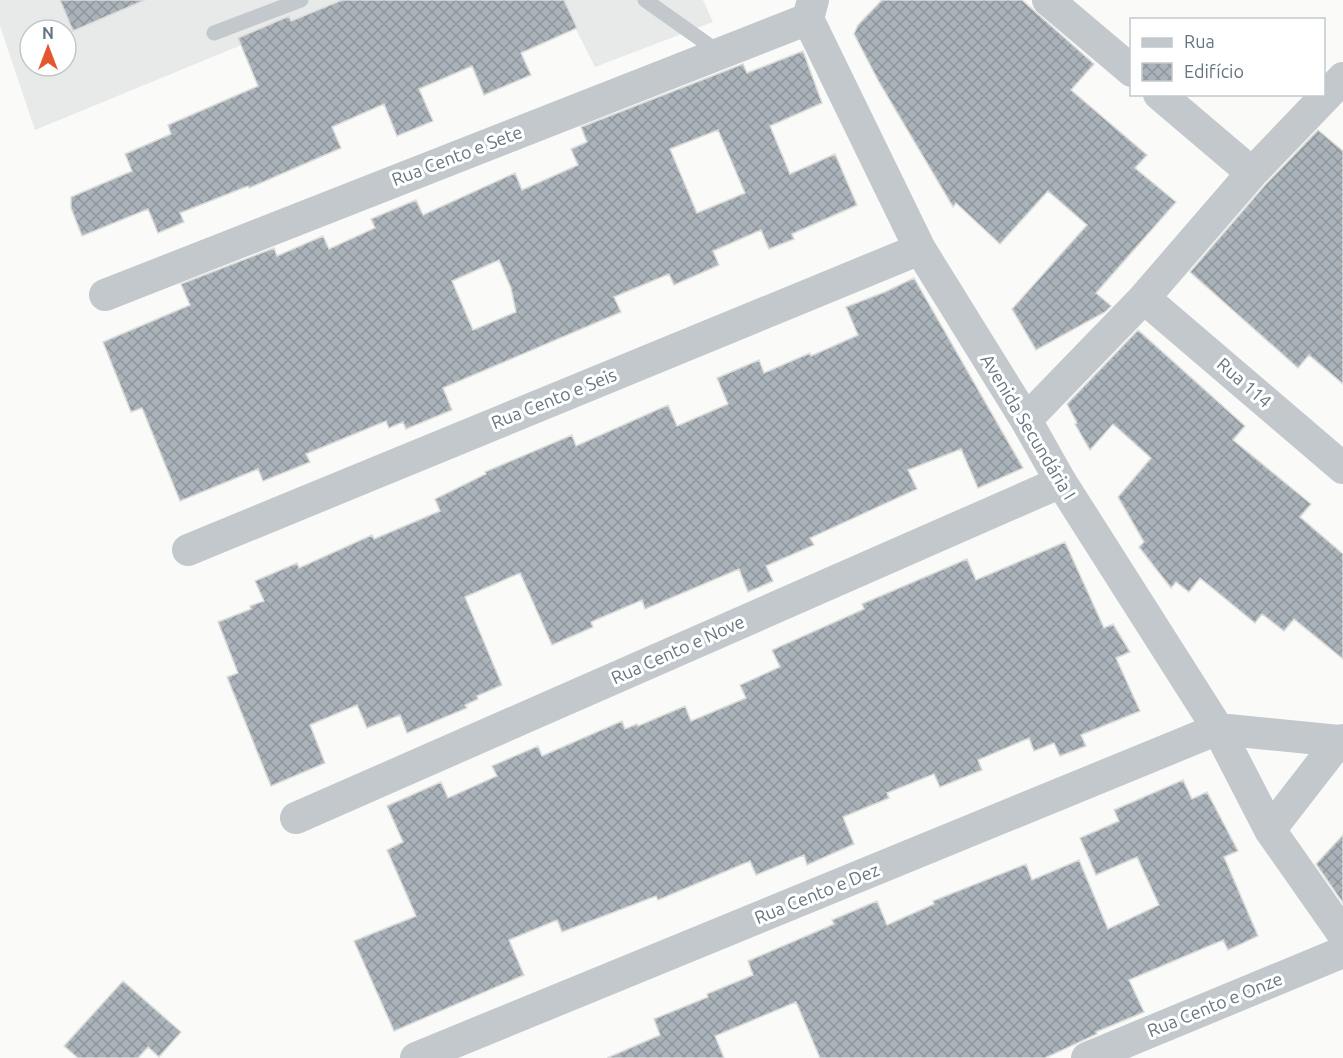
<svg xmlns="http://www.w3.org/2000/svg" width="1343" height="1058" font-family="Ubuntu,sans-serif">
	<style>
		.built { fill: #e8e9e9; fill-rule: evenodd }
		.building { fill: url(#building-cross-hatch); stroke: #dcdcda; stroke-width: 1.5; fill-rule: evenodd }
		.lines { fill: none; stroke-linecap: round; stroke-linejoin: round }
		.lane { stroke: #c3c8cc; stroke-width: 15 }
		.street { stroke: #c3c8cc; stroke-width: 32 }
		.labels { text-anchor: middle; stroke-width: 6; stroke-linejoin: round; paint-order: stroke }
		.street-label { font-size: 18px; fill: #657683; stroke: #fff }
	</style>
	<defs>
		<pattern id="building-cross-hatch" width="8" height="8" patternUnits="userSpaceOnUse" patternTransform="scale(1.5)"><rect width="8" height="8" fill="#aab3b9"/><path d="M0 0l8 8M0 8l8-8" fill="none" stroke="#8e969c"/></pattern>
	</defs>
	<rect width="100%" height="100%" fill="#fafaf8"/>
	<!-- built -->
	<path class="built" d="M 0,0 L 351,0 L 35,130 L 0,26 ZM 30,30 L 66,30 L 66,66 L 30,66 Z
		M 561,0 L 703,0 L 713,22 L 595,67 Z"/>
	<!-- building -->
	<path class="building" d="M 60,0 L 145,0 L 73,31 Z
		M 342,0 L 564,0 L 577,28 L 521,53 L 531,75 L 484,95 L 472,66 L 419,89 L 433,121 L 397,136 L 384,104 L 332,127 L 341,148 L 249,188 L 248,186 L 180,213 L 184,222 L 158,233 L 148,209 L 82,236 L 71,208 L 71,197 L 132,171 L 125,154 L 171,134 L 168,125 L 258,86 L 238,38 L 289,16 L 291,21 Z
		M 882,0 L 1022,0 L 1094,64 L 1071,90 L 1147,155 L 1135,168 L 1176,202 L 1096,293 L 1111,306 L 1105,312 L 1036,350 L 1012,309 L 1087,225 L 1048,191 L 1000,244 L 956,203 L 953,207 L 879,82 L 854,34 L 858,25 Z
		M 803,51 L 822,103 L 770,126 L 790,174 L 835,154 L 857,205 L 792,234 L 794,239 L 769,249 L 761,230 L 713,251 L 719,265 L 674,285 L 669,274 L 614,297 L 621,312 L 443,388 L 452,410 L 406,429 L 403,422 L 389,428 L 386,421 L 306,454 L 310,462 L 263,481 L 258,469 L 180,501 L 142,408 L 131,412 L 103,342 L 190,305 L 181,284 L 274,248 L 277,256 L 323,236 L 329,249 L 375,228 L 371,219 L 416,200 L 423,215 L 515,173 L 522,190 L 578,165 L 571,149 L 587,142 L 581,127 L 743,64 L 747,73 ZM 718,130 L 745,193 L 697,213 L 670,149 ZM 499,260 L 511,288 L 516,312 L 473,330 L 452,281 Z
		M 1318,130 L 1343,151 L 1343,384 L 1309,355 L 1298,368 L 1190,272 L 1265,185 Z
		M 914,278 L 1023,468 L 978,488 L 961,449 L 908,470 L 917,489 L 810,538 L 814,545 L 766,566 L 773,581 L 748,592 L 739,569 L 645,609 L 642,600 L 591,622 L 593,627 L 552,645 L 520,573 L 465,597 L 502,685 L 477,696 L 478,699 L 465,705 L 467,708 L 407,733 L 400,715 L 367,728 L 357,705 L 310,725 L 325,763 L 271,786 L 227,677 L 238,673 L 218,622 L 251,609 L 250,606 L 264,601 L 255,581 L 297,563 L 299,568 L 372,535 L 374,539 L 440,511 L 435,499 L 486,474 L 485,472 L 572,435 L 576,446 L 668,405 L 677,426 L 728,404 L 717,378 L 759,360 L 764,373 L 810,353 L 811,356 L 858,335 L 846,307 L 885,292 Z
		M 1138,330 L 1245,426 L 1233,440 L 1311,504 L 1300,517 L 1343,554 L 1343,659 L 1294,619 L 1284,631 L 1262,614 L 1255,623 L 1200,578 L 1189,592 L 1176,582 L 1171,588 L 1139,547 L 1144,542 L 1118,497 L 1151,458 L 1113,424 L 1090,450 L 1075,424 L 1077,423 L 1067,404 Z
		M 1065,542 L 1104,628 L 1113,624 L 1130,652 L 1116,658 L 1140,711 L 1081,735 L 1086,746 L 1060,756 L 1054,743 L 1034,751 L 1029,738 L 978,760 L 982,770 L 940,787 L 934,774 L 887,793 L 889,798 L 843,817 L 854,844 L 807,865 L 804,855 L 756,875 L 750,861 L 658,900 L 656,896 L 562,932 L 557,920 L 509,940 L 524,975 L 394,1031 L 354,941 L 416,916 L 387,850 L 403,842 L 387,806 L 441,782 L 448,798 L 497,776 L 492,766 L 538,746 L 542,756 L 622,721 L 625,729 L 637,724 L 638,726 L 685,706 L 691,721 L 746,698 L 740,685 L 780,667 L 772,650 L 864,609 L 862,604 L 967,559 L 976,580 Z
		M 1183,780 L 1192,799 L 1207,792 L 1238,851 L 1224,857 L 1258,936 L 1228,950 L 1223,940 L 1129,980 L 1144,1012 L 1096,1032 L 1097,1034 L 1045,1058 L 820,1058 L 796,1002 L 715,1036 L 724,1058 L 607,1058 L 660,1035 L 654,1019 L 708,997 L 707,994 L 753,975 L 748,961 L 834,924 L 832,920 L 877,901 L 887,925 L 934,904 L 933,901 L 1026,864 L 1032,880 L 1079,860 L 1108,929 L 1159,905 L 1137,857 L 1096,875 L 1080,838 L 1119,821 L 1114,810 Z
		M 1343,835 L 1343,903 L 1316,864 Z
		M 123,981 L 181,1032 L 159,1057 L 148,1047 L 138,1058 L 78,1058 L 64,1046 Z"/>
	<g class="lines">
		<!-- lane -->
		<path class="lane" d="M 645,0 L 720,53
			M 214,33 L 301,0"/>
		<!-- street -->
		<path class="street" d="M 813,0 L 808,19 L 920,249 L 1026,420 L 1061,482 L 1218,729 L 1339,741 L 1343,740
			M 1048,0 L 1132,71
			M 1159,94 L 1252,173
			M 105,295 L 808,19
			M 1144,298 L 1343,468
			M 1026,420 L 1144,298 L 1252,173 L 1343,78
			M 188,550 L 920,249
			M 296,818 L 1061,482
			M 1270,830 L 1339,741
			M 416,1058 L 1218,729 L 1270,830 L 1343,934
			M 1087,1058 L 1343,952"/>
	</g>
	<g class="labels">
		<!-- street labels -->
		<g class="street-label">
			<text transform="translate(457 156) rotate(-21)" y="6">Rua Cento e Sete</text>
			<text transform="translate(1244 383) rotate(41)" y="6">Rua 114</text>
			<text transform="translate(554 399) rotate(-22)" y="6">Rua Cento e Seis</text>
			<text transform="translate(1028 427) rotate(59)" y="6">Avenida Secundária I</text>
			<text transform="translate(678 650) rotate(-24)" y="6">Rua Cento e Nove</text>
			<text transform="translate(817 894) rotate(-22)" y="6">Rua Cento e Dez</text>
			<text transform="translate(1215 1005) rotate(-22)" y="6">Rua Cento e Onze</text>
		</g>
	</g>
	<!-- legend -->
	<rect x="1130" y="18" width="195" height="78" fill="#ffffff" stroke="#c1c8cd" stroke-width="1.5"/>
	<rect x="1142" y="38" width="30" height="9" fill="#c3c8cc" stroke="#c1c8cd" stroke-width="1.5"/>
	<text x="1184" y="48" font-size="18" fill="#657683">Rua</text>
	<rect x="1142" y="63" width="30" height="18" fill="url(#building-cross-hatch)" stroke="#c1c8cd" stroke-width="1.5"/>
	<text x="1184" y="78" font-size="18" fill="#657683">Edifício</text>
	<!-- north arrow -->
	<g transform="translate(48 48)"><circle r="28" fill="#ffffff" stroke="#c1c8cd" stroke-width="1.5"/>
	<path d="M0-4.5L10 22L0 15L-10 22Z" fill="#e4572e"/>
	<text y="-9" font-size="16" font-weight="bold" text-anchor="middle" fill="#657683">N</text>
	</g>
</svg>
